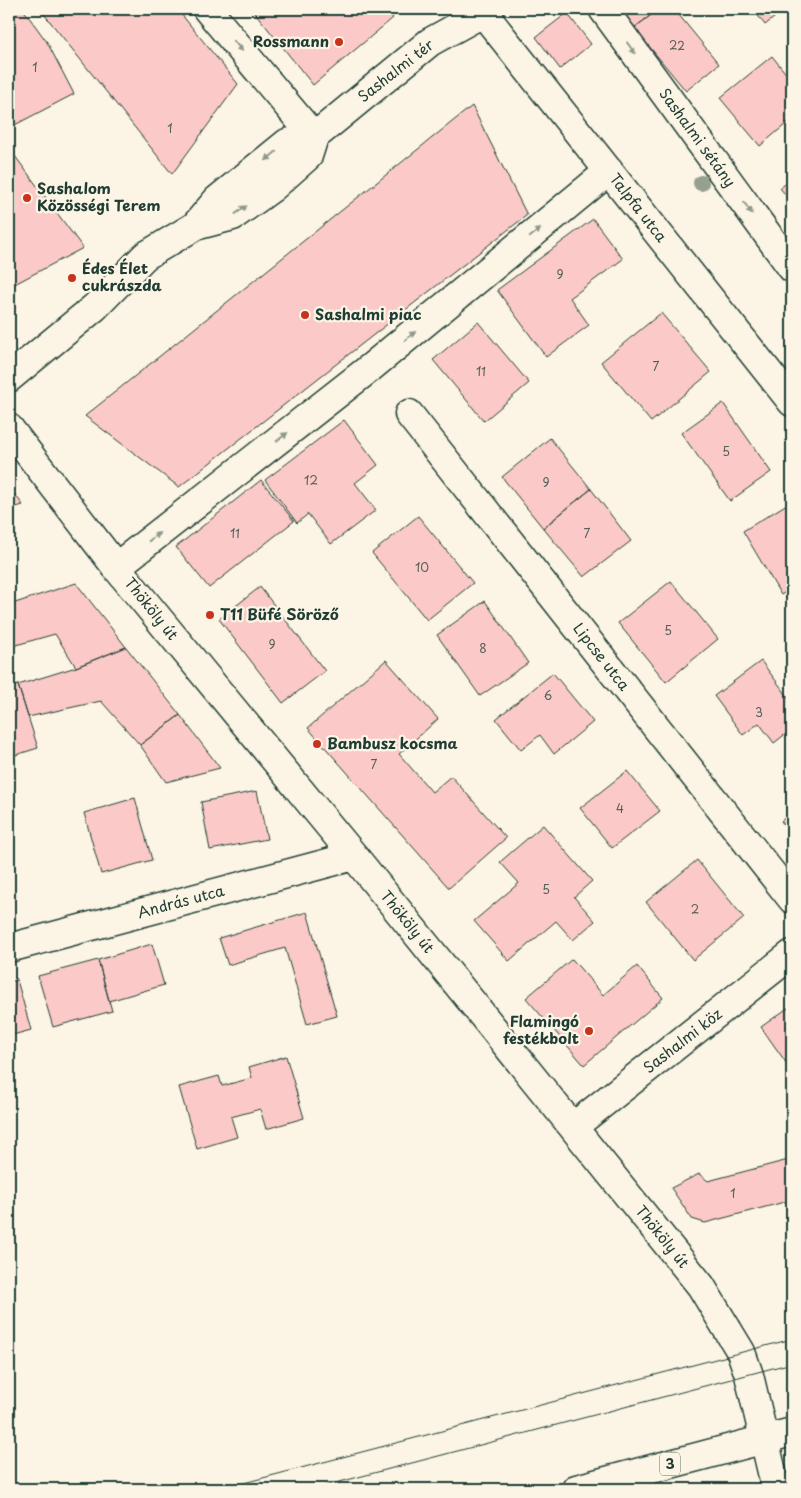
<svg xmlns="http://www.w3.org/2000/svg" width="801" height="1498" font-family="'Playpen Sans',sans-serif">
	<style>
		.building { fill: #fbcac8; stroke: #1f3d34 }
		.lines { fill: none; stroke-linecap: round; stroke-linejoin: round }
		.minor-casing { stroke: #1f3d34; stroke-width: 31 }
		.major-casing { stroke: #1f3d34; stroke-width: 31 }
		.minor { stroke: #fcf5e5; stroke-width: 28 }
		.major { stroke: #fcf5e5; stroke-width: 28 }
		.tram { stroke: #1f3d34; stroke-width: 1 }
		.tree { fill: #95a18e }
		.oneway { fill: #8e998c }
		.poi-dot { fill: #c8321e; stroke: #fcf5e5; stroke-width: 2 }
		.labels { text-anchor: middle; stroke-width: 4.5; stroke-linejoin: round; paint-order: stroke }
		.number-label { font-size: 12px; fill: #566059 }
		.shield { fill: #fcf5e5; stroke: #617469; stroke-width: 1 }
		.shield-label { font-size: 14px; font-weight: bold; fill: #1f3d34 }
		.poi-label { font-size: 15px; font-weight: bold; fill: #1f3d34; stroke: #fcf5e5; text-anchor: start }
		.street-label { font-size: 15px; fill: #1f3d34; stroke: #fcf5e5 }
	</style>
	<rect width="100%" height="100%" fill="#fcf5e5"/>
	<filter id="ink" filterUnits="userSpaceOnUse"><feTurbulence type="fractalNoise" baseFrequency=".02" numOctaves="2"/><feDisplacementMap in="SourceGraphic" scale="10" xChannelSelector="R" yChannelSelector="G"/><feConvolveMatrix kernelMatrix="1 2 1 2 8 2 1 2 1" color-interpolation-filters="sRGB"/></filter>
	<g filter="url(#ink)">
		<!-- building -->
		<path class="building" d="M 9,9 L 23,9 L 47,42 L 74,94 L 9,128 Z
			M 40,9 L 177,9 L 238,84 L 172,174 Z
			M 252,9 L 386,9 L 393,18 L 313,85 Z
			M 618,9 L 659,9 L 634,28 Z
			M 659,9 L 674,9 L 719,64 L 686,91 L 634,28 Z
			M 753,9 L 785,9 L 765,25 Z
			M 567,13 L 591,44 L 560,69 L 536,37 Z
			M 772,56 L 792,81 L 792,119 L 760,146 L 720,98 Z
			M 472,106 L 527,215 L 179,487 L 85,416 Z
			M 9,148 L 83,248 L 9,287 Z
			M 792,179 L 792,203 L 780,188 Z
			M 593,219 L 623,259 L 570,298 L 589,325 L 546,357 L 497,290 Z
			M 661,313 L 711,372 L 651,422 L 601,362 Z
			M 478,322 L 529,383 L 484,421 L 433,360 Z
			M 723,403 L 771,472 L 730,501 L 681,433 Z
			M 344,420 L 378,465 L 355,483 L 376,510 L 331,544 L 308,514 L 297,523 L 265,480 Z
			M 550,438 L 591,489 L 543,528 L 502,477 Z
			M 261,480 L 294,521 L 209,588 L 176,547 Z
			M 9,487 L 23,505 L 9,509 Z
			M 591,489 L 631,541 L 584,577 L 543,528 Z
			M 792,501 L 792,588 L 781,595 L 743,531 Z
			M 418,516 L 473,583 L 427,620 L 372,553 Z
			M 671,581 L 718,639 L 666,682 L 618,623 Z
			M 76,583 L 126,647 L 76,667 L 55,634 L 9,647 L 9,605 Z
			M 260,587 L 325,671 L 283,703 L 219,619 Z
			M 485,601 L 528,663 L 480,696 L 437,635 Z
			M 126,647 L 180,715 L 140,745 L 101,701 L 28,717 L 18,685 L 76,667 Z
			M 386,660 L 438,719 L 399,754 L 432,792 L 451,776 L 506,838 L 449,888 L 308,728 Z
			M 761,661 L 792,702 L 792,729 L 774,743 L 759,723 L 743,735 L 714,696 Z
			M 553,673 L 593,722 L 554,754 L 540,735 L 521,750 L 496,719 Z
			M 18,685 L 38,748 L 9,757 L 9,688 Z
			M 180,715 L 220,768 L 166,782 L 140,745 Z
			M 627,771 L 660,811 L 612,848 L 580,808 Z
			M 257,791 L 267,839 L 210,850 L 201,802 Z
			M 135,798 L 152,860 L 101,874 L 84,813 Z
			M 792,812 L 792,835 L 781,821 Z
			M 543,825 L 592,881 L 574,897 L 595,921 L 573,940 L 556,921 L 509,961 L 474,921 L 519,883 L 500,862 Z
			M 697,860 L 744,918 L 693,960 L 646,902 Z
			M 307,912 L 337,1016 L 307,1024 L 285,948 L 228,965 L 219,938 Z
			M 152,944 L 164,985 L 109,1001 L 98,960 Z
			M 572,959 L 603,995 L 637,966 L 663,998 L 584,1065 L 526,998 Z
			M 98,960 L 112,1011 L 53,1027 L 38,976 Z
			M 17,980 L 31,1030 L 9,1036 L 9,982 Z
			M 792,1005 L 792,1071 L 761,1027 Z
			M 286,1056 L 304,1118 L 266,1129 L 260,1109 L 231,1117 L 237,1137 L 197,1149 L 179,1087 L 219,1076 L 222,1086 L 252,1078 L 249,1067 Z
			M 792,1159 L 792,1200 L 705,1223 L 692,1219 L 671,1188 L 699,1174 L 708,1181 Z"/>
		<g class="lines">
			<defs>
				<path id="minor" d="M 207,9 L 314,137
					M 480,9 L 792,402
					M 603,9 L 792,268
					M 195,226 L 217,200 L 287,143 L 314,137 L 430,42 L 490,9
					M 9,378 L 95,307 L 145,256 L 195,226 L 233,216 L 272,188 L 308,156 L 314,137
					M 409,414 L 792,899
					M 9,428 L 116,567 L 354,856 L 701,1286 L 741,1352 L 749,1375 L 776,1489
					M 116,567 L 370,368 L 609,171
					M 9,948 L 354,856
					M 573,1127 L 792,954"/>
				<path id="major" d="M 576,1489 L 792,1432"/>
			</defs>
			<!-- minor casing -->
			<use href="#minor" class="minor-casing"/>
			<!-- major casing -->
			<use href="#major" class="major-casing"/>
			<!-- minor -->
			<use href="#minor" class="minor"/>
			<!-- major -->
			<use href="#major" class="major"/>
			<!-- tram -->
			<path class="tram" d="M 221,1489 L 792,1339
				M 313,1489 L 792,1363"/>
		</g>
		<!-- trees -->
		<circle class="tree" cx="701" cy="183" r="8"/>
		<!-- one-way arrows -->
		<defs><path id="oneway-solid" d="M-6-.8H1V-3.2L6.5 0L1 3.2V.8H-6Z" transform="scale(1.25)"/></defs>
		<g class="oneway">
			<use href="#oneway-solid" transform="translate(238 46) rotate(50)"/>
			<use href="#oneway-solid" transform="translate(631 48) rotate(54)"/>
			<use href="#oneway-solid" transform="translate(271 156) rotate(140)"/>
			<use href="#oneway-solid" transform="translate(748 208) rotate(54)"/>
			<use href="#oneway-solid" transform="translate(241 210) rotate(-36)"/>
			<use href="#oneway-solid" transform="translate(535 233) rotate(-39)"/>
			<use href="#oneway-solid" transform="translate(410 336) rotate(-39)"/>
			<use href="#oneway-solid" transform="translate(282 437) rotate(-38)"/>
			<use href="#oneway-solid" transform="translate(154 537) rotate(-38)"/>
		</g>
	</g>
	<!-- markers -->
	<g class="poi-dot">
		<circle cx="339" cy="42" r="5"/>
		<circle cx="27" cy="198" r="5"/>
		<circle cx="72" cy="278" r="5"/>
		<circle cx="305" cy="315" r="5"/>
		<circle cx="210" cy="615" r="5"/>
		<circle cx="317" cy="744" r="5"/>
		<circle cx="589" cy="1031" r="5"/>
	</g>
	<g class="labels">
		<!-- number labels -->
		<g class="number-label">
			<text x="677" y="50">22</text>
			<text x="35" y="72">1</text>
			<text x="170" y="133">1</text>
			<text x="560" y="279">9</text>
			<text x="656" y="371">7</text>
			<text x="481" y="376">11</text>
			<text x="726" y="456">5</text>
			<text x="311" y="485">12</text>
			<text x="546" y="487">9</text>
			<text x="235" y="538">11</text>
			<text x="587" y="538">7</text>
			<text x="422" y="572">10</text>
			<text x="668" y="635">5</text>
			<text x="272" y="649">9</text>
			<text x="483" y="653">8</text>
			<text x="548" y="700">6</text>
			<text x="759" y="717">3</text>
			<text x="374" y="769">7</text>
			<text x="620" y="813">4</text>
			<text x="546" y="894">5</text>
			<text x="695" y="914">2</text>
			<text x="733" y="1198">1</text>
		</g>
		<!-- shield labels -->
		<rect class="shield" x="660" y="1452.5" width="20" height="23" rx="4"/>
		<g class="shield-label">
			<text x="670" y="1469">3</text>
		</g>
		<!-- poi labels -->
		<g class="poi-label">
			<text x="329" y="47" text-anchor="end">Rossmann</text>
			<text x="37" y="194">Sashalom<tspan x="37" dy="17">Közösségi Terem</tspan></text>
			<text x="82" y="274">Édes Élet<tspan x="82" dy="17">cukrászda</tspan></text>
			<text x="315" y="320">Sashalmi piac</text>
			<text x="220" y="620">T11 Büfé Söröző</text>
			<text x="327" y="749">Bambusz kocsma</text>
			<text x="579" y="1027" text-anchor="end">Flamingó<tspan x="579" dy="17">festékbolt</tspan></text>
		</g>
		<!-- street labels -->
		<g class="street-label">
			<text transform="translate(396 71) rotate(-38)" y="5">Sashalmi tér</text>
			<text transform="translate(697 138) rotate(54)" y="5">Sashalmi sétány</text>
			<text transform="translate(638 208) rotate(52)" y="5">Talpfa utca</text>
			<text transform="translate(151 609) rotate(51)" y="5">Thököly út</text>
			<text transform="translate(601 657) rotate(52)" y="5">Lipcse utca</text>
			<text transform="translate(181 902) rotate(-15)" y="5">András utca</text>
			<text transform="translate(407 922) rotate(51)" y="5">Thököly út</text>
			<text transform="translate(683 1041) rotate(-38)" y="5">Sashalmi köz</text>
			<text transform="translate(662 1237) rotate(51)" y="5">Thököly út</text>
		</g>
	</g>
	<!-- margin -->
	<rect width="801" height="1498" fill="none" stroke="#fcf5e5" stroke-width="30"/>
	<rect x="15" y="15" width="771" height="1468" fill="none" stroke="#1f3d34" stroke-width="2" filter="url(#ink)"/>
</svg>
